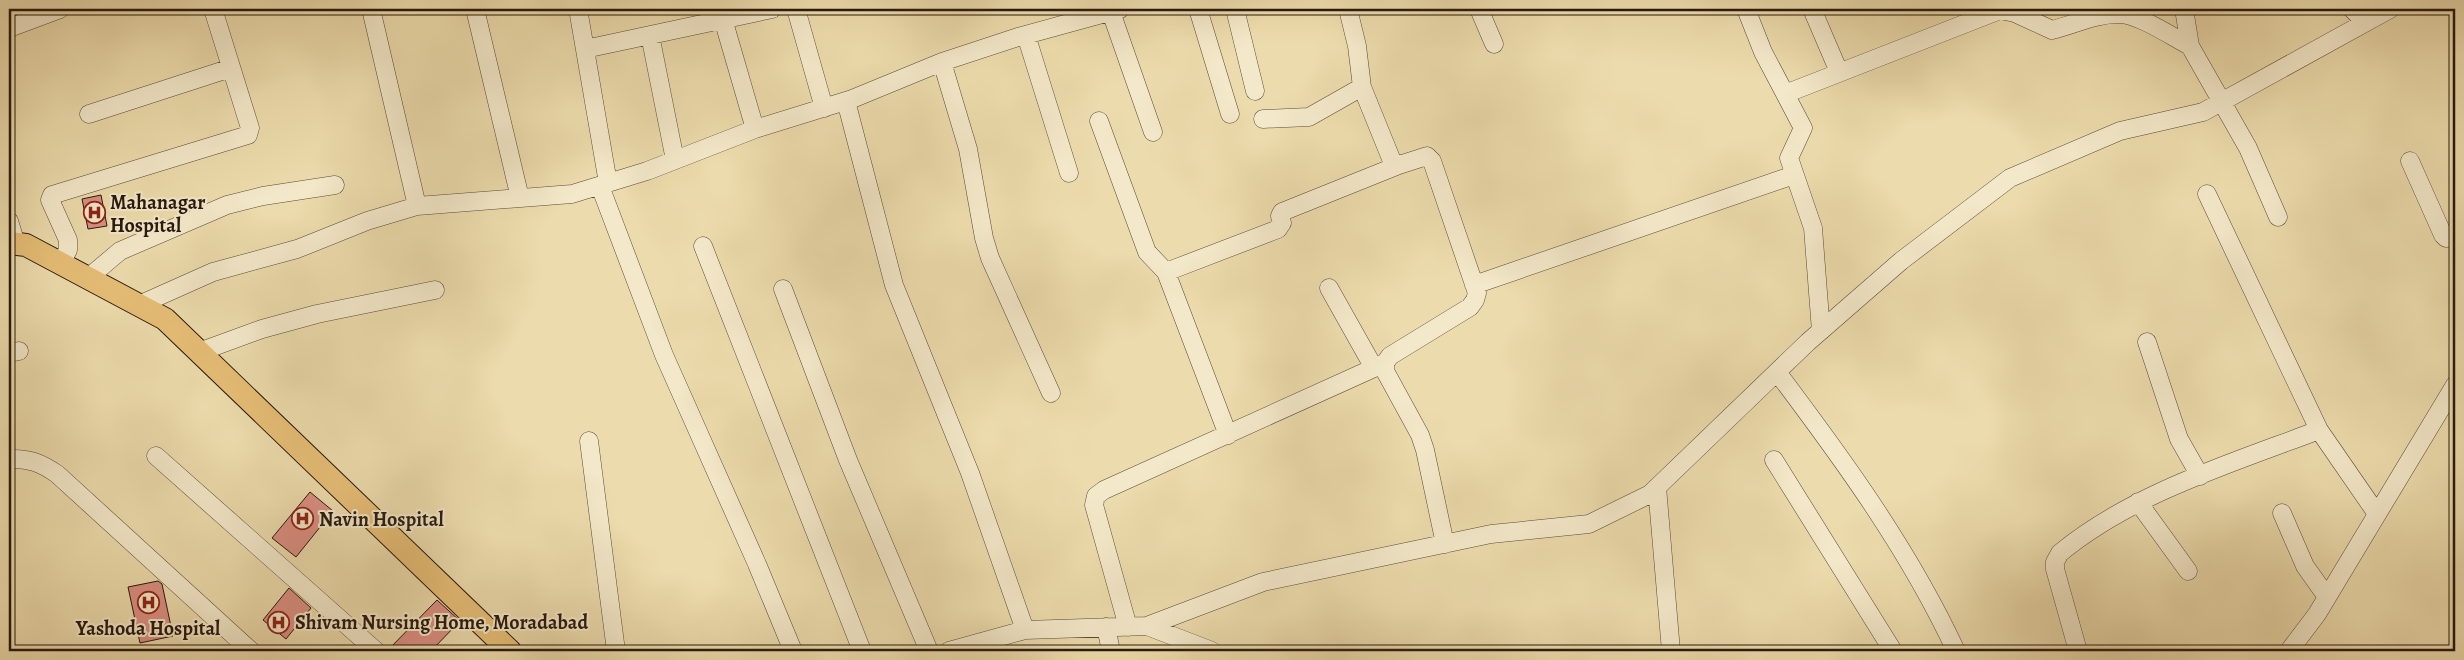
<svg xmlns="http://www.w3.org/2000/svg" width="2464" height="660" font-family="Alegreya,serif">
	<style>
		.building { fill: #db8f83; stroke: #27190f }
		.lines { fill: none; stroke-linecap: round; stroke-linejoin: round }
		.minor-casing { stroke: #584a36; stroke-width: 19 }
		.major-casing { stroke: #27190f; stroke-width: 24 }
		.minor { stroke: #f3e8c9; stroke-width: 18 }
		.major { stroke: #e6be76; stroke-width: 22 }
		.labels { text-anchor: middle; stroke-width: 4; stroke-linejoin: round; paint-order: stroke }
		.poi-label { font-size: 20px; font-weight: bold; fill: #27190f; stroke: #f3e8c9; text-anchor: start }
	</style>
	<rect width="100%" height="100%" fill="#ecdbac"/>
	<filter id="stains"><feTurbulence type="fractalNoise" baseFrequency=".004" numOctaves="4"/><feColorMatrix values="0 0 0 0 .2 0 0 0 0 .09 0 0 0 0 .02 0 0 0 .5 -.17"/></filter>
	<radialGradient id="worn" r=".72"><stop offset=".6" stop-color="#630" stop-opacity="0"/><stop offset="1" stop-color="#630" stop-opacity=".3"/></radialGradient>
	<!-- building -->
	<path class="building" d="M 101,195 L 107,226 L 88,229 L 82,199 Z
		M 310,492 L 333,511 L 296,557 L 272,538 Z
		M 158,581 L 162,584 L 173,636 L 140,643 L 128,587 Z
		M 289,588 L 311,608 L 286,639 L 263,620 Z
		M 437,600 L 460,621 L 431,651 L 387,651 Z"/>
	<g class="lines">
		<defs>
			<path id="minor" d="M 371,9 L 417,206
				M 475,9 L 520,198
				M 578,9 L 608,183
				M 796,9 L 824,108
				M 1198,9 L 1230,114
				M 1235,9 L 1255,91
				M 1348,9 L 1357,46 L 1362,87 L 1392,161 L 1399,165 L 1427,156 L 1432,161 L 1477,293 L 1475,300 L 1470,307 L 1390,356 L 1385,363 L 1385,371 L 1420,435 L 1425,450 L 1445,544
				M 1479,9 L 1494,44
				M 1746,9 L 1763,52 L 1803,128 L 1789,158 L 1813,228 L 1821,331
				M 1812,9 L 1839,72
				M 2184,9 L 2190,46 L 2248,148 L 2278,217
				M 2352,9 L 2365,22
				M 1111,12 L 1153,132
				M 723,19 L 755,129
				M 9,28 L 60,9
				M 650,35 L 675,160
				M 1026,35 L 1069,173
				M 585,49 L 772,9
				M 942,62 L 968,149 L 984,238 L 990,258 L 1051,393
				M 1785,94 L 2000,10 L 2015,13 L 2052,30 C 2073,25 2097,13 2120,14 C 2140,15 2171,36 2190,46
				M 846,101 L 894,285 L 970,473 L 1025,630
				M 89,114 L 231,68
				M 1263,119 L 1309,117 L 1362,87
				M 1099,121 L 1147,252 L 1166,272 L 1228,435
				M 2410,161 L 2443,235 L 2446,238 L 2455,237
				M 600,186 L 664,355 L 757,564 L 793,651
				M 2207,194 L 2319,430 L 2377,514
				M 9,221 L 16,244
				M 703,246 L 862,651
				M 61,263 L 68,250 L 68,240 L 50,200 L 52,195 L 248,135 L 250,128 L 213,9
				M 1166,272 L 1278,229 L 1282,223 L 1280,216 L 1282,212 L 1399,165
				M 88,278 L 120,251 L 227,205 L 263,196 L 335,185
				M 1474,285 L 1794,175
				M 1329,288 L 1374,368
				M 783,289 L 848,460 L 929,651
				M 139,305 L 213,272 L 297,249 L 367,221 L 417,206 L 572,194 L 647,171 L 755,129 L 852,99 L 942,62 L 1018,37 L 1120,9
				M 2147,342 L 2179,439 L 2200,476
				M 199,352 L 262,329 L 317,314 L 435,290
				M 9,353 L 19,351
				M 1777,372 C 1844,461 1909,550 1956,651
				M 589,441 L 616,651
				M 156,456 L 376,651
				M 9,459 C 29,458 41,463 57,474 L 251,651
				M 1774,460 L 1893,651
				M 1657,487 L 1671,651
				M 2138,502 L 2188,571
				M 2282,513 L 2305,566 L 2327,597
				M 1147,626 L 1212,651
				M 1106,627 L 1111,651
				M 1128,627 L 1094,505 L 1096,496 L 1104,490 L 1385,363
				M 949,651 L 1025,630 L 1147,626 L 1263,582 L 1491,534 L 1589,524 L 1650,494 L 1808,342 L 1901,261 L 2010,178 L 2120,131 L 2203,112 L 2390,9
				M 2078,651 L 2055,569 L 2055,562 L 2060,553 C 2133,493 2232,463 2319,430
				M 2289,651 L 2317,614 L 2455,385"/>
			<path id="major" d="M 9,243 L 26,245 L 165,319 L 510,651"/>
		</defs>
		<!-- minor casing -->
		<use href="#minor" class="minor-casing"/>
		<!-- major casing -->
		<use href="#major" class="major-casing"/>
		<!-- minor -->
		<use href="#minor" class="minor"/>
		<!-- major -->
		<use href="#major" class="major"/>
	</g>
	<!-- icons -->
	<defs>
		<symbol id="hospital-ring" viewBox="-11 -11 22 22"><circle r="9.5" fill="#f3e8c9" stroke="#8f2418" stroke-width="1.5"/><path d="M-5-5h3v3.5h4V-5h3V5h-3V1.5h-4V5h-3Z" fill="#8f2418"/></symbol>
	</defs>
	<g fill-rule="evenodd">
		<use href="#hospital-ring" x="82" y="200" width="25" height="25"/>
		<use href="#hospital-ring" x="290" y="506" width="25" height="25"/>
		<use href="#hospital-ring" x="136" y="590" width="25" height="25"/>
		<use href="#hospital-ring" x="266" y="610" width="25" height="25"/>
	</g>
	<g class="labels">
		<!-- poi labels -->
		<g class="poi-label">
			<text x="110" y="209">Mahanagar<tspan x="110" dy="23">Hospital</tspan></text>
			<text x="319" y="526">Navin Hospital</text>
			<text x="295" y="629">Shivam Nursing Home, Moradabad</text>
			<text x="148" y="635" text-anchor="middle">Yashoda Hospital</text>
		</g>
	</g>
	<!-- margin -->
	<rect width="2464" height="660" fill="none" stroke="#ecdbac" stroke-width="30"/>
	<rect x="10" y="10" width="2444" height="640" fill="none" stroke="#27190f" stroke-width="2.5"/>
	<rect x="15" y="15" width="2434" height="630" fill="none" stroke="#27190f"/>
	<rect width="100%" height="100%" filter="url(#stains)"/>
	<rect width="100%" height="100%" fill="url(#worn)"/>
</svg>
